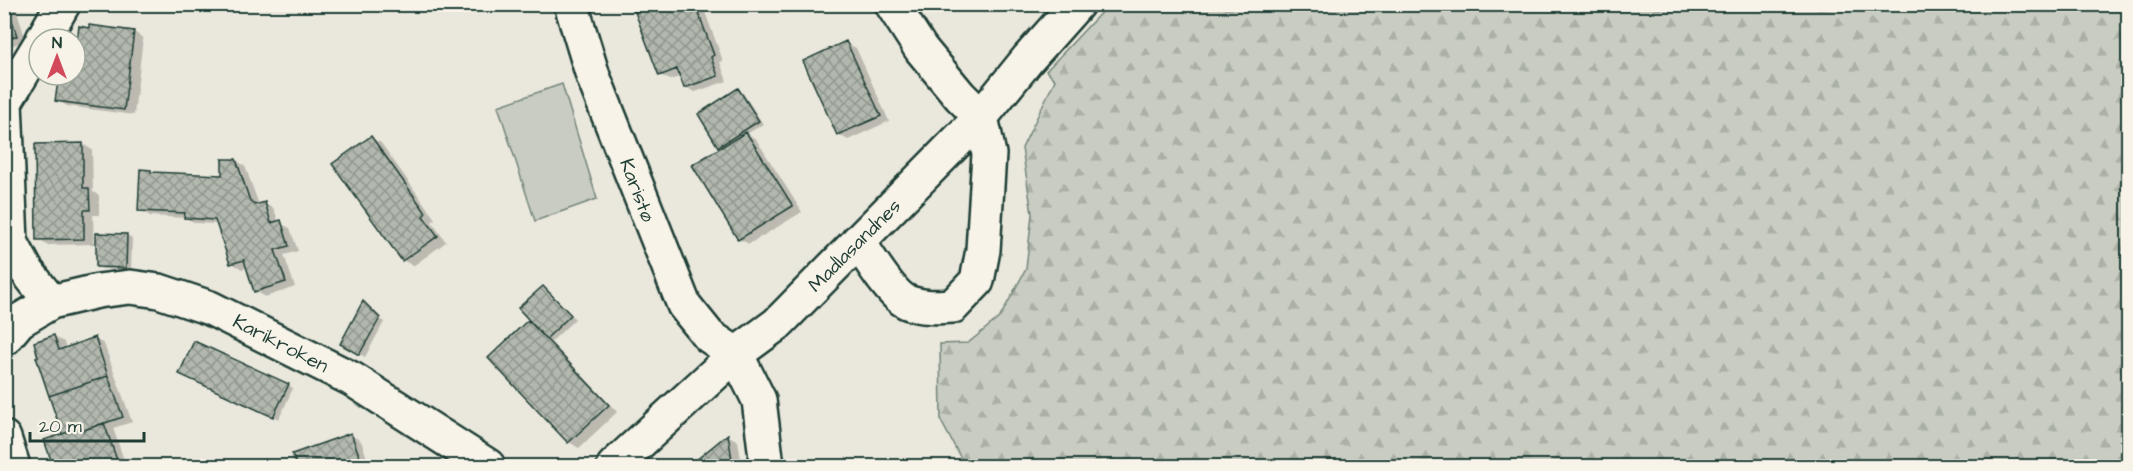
<svg xmlns="http://www.w3.org/2000/svg" width="2133" height="471" font-family="'Architects Daughter',sans-serif">
	<style>
		.grass { fill: #c8ccc1; stroke: #74847a; stroke-width: 1.5 }
		.forest { fill: url(#forest-firs); stroke: #74847a; stroke-width: 1.5 }
		.shadow { fill: #0003 }
		.building { fill: url(#building-cross-hatch); stroke: #1f3d34; stroke-width: 1.5 }
		.lines { fill: none; stroke-linecap: round; stroke-linejoin: round }
		.minor-casing { stroke: #1f3d34; stroke-width: 38 }
		.minor { stroke: #f7f3e8; stroke-width: 33 }
		.labels { text-anchor: middle; stroke-width: 6; stroke-linejoin: round; paint-order: stroke }
		.street-label { font-size: 20px; fill: #1f3d34; stroke: #f7f3e8 }
	</style>
	<defs>
		<pattern id="forest-firs" width="22" height="20" patternUnits="userSpaceOnUse" patternTransform="scale(1.5)"><rect width="22" height="20" fill="#c8ccc1"/><path d="M5 1l3.5 6h-7zM16 11l3.5 6h-7z" fill="#abb0a6"/></pattern>
		<pattern id="building-cross-hatch" width="8" height="8" patternUnits="userSpaceOnUse" patternTransform="scale(1.5)"><rect width="8" height="8" fill="#b2b8ae"/><path d="M0 0l8 8M0 8l8-8" fill="none" stroke="#90978e"/></pattern>
	</defs>
	<rect width="100%" height="100%" fill="#eae8dd"/>
	<filter id="ink" filterUnits="userSpaceOnUse"><feTurbulence type="fractalNoise" baseFrequency=".0167" numOctaves="2"/><feDisplacementMap in="SourceGraphic" scale="12" xChannelSelector="R" yChannelSelector="G"/><feConvolveMatrix kernelMatrix="1 2 1 2 8 2 1 2 1" color-interpolation-filters="sRGB"/></filter>
	<g filter="url(#ink)">
		<!-- grass -->
		<path class="grass" d="M 562,84 L 597,199 L 535,221 L 498,106 Z"/>
		<!-- forest -->
		<path class="forest" d="M 1108,5 L 2128,5 L 2128,466 L 965,466 L 941,421 L 940,344 L 968,343 L 1000,317 L 1026,269 L 1032,214 L 1022,148 L 1055,80 L 1046,71 Z"/>
		<!-- shadow -->
		<path class="shadow" d="M 4,4 L 15,4 L 26,41 L 4,48 Z
			M 634,4 L 702,4 L 723,61 L 720,62 L 727,81 L 695,92 L 685,87 L 682,76 L 670,80 L 660,75 Z
			M 772,4 L 801,4 L 783,13 Z
			M 134,32 L 143,38 L 134,115 L 67,106 L 57,100 L 60,75 L 75,75 L 75,58 Z
			M 846,43 L 856,48 L 889,121 L 848,140 L 838,134 Z
			M 738,90 L 743,93 L 763,124 L 747,134 L 756,139 L 802,212 L 749,244 L 739,239 L 723,148 L 719,146 Z
			M 371,138 L 381,143 L 435,219 L 432,222 L 446,242 L 413,266 L 403,260 L 334,164 Z
			M 83,144 L 92,150 L 93,192 L 99,195 L 99,215 L 93,215 L 94,244 L 47,245 L 37,239 Z
			M 235,160 L 245,166 L 259,205 L 265,204 L 274,209 L 279,223 L 290,228 L 298,251 L 284,255 L 295,287 L 265,297 L 256,291 L 248,267 L 242,269 L 232,263 L 218,224 L 196,223 L 186,218 L 150,216 L 140,210 L 151,172 L 154,174 L 223,176 Z
			M 126,235 L 132,238 L 131,270 L 102,269 L 97,266 Z
			M 543,287 L 575,319 L 551,342 L 617,412 L 579,448 L 569,442 L 490,359 L 528,322 L 536,327 Z
			M 363,303 L 384,322 L 365,357 L 342,344 Z
			M 54,337 L 64,342 L 66,349 L 95,339 L 104,344 L 132,422 L 113,428 L 126,466 L 54,466 L 46,441 L 64,435 Z
			M 186,377 L 288,385 L 293,388 L 279,419 Z
			M 351,435 L 361,441 L 370,466 L 298,466 L 294,455 Z
			M 729,436 L 738,441 L 742,466 L 691,466 Z"/>
		<!-- building -->
		<path class="building" d="M 4,4 L 7,4 L 17,36 L 4,40 Z
			M 632,4 L 695,4 L 714,55 L 711,57 L 718,76 L 684,88 L 677,69 L 659,76 Z
			M 89,25 L 134,31 L 124,110 L 55,101 L 59,75 L 75,75 L 75,56 L 79,26 L 89,28 Z
			M 846,41 L 881,116 L 837,135 L 803,61 Z
			M 738,88 L 759,121 L 718,147 L 698,114 Z
			M 746,132 L 793,206 L 738,240 L 692,165 Z
			M 371,136 L 426,213 L 423,216 L 438,236 L 402,261 L 332,164 Z
			M 83,143 L 83,188 L 89,188 L 90,210 L 84,210 L 84,239 L 36,240 L 35,144 Z
			M 222,159 L 236,159 L 250,201 L 255,205 L 265,202 L 271,223 L 281,220 L 289,246 L 275,250 L 286,282 L 254,292 L 244,260 L 230,264 L 215,220 L 184,218 L 185,213 L 138,211 L 140,169 L 151,170 L 151,172 L 222,175 Z
			M 96,233 L 127,234 L 126,268 L 96,267 Z
			M 543,286 L 571,315 L 546,339 L 518,308 Z
			M 363,301 L 380,318 L 359,355 L 340,344 Z
			M 528,320 L 609,405 L 568,443 L 488,358 Z
			M 54,335 L 59,350 L 95,337 L 108,376 L 49,396 L 36,357 L 38,357 L 34,342 Z
			M 194,341 L 289,384 L 273,417 L 179,374 Z
			M 108,376 L 123,417 L 81,431 L 80,428 L 62,434 L 49,396 Z
			M 104,423 L 117,460 L 97,466 L 53,466 L 44,440 L 80,428 L 81,431 Z
			M 351,433 L 363,466 L 297,466 L 292,454 Z
			M 728,434 L 733,466 L 688,466 L 690,465 Z
			M 117,460 L 119,466 L 97,466 Z"/>
		<g class="lines">
			<defs>
				<path id="minor" d="M 571,4 L 593,76 L 684,305 L 709,336 L 736,354
					M 43,39 L 63,4
					M 39,46 L 5,102 L 11,242 L 26,270 L 51,302
					M 858,241 C 868,256 891,295 907,302 C 922,308 938,307 953,306 L 977,281 L 983,250 L 989,154 L 981,117 L 960,96 L 921,49 L 892,4
					M 4,339 L 19,321 L 51,302 L 98,291 L 130,287 L 159,291 L 210,308 L 352,379 L 488,466
					M 736,354 L 759,400 L 767,466
					M 4,438 L 13,466
					M 614,466 L 736,354 L 777,324 L 981,117 L 1028,59 L 1077,4"/>
			</defs>
			<!-- minor casing -->
			<use href="#minor" class="minor-casing"/>
			<!-- minor -->
			<use href="#minor" class="minor"/>
		</g>
	</g>
	<g class="labels">
		<!-- street labels -->
		<g class="street-label">
			<text transform="translate(638 190) rotate(69)" y="7">Karistø</text>
			<text transform="translate(854 245) rotate(-45)" y="7">Madlasandnes</text>
			<text transform="translate(281 343) rotate(27)" y="7">Karikroken</text>
		</g>
	</g>
	<!-- margin -->
	<rect width="2133" height="471" fill="none" stroke="#f7f3e8" stroke-width="24"/>
	<rect x="12" y="12" width="2109" height="447" fill="none" stroke="#1f3d34" stroke-width="2" filter="url(#ink)"/>
	<!-- north arrow -->
	<g transform="translate(57 57)"><circle r="28" fill="#f7f3e8" stroke="#a1aaa0" stroke-width="1.5"/>
	<path d="M0-4.5L10 22L0 15L-10 22Z" fill="#d1495b"/>
	<text y="-9" font-size="16" font-weight="bold" text-anchor="middle" fill="#1f3d34">N</text>
	</g>
	<!-- scale -->
	<path d="M30 432v9h114v-9" fill="none" stroke="#1f3d34" stroke-width="3"/>
	<text x="39" y="432" font-size="18" fill="#1f3d34" stroke="#f7f3e8" stroke-width="4.5" paint-order="stroke">20 m</text>
</svg>
